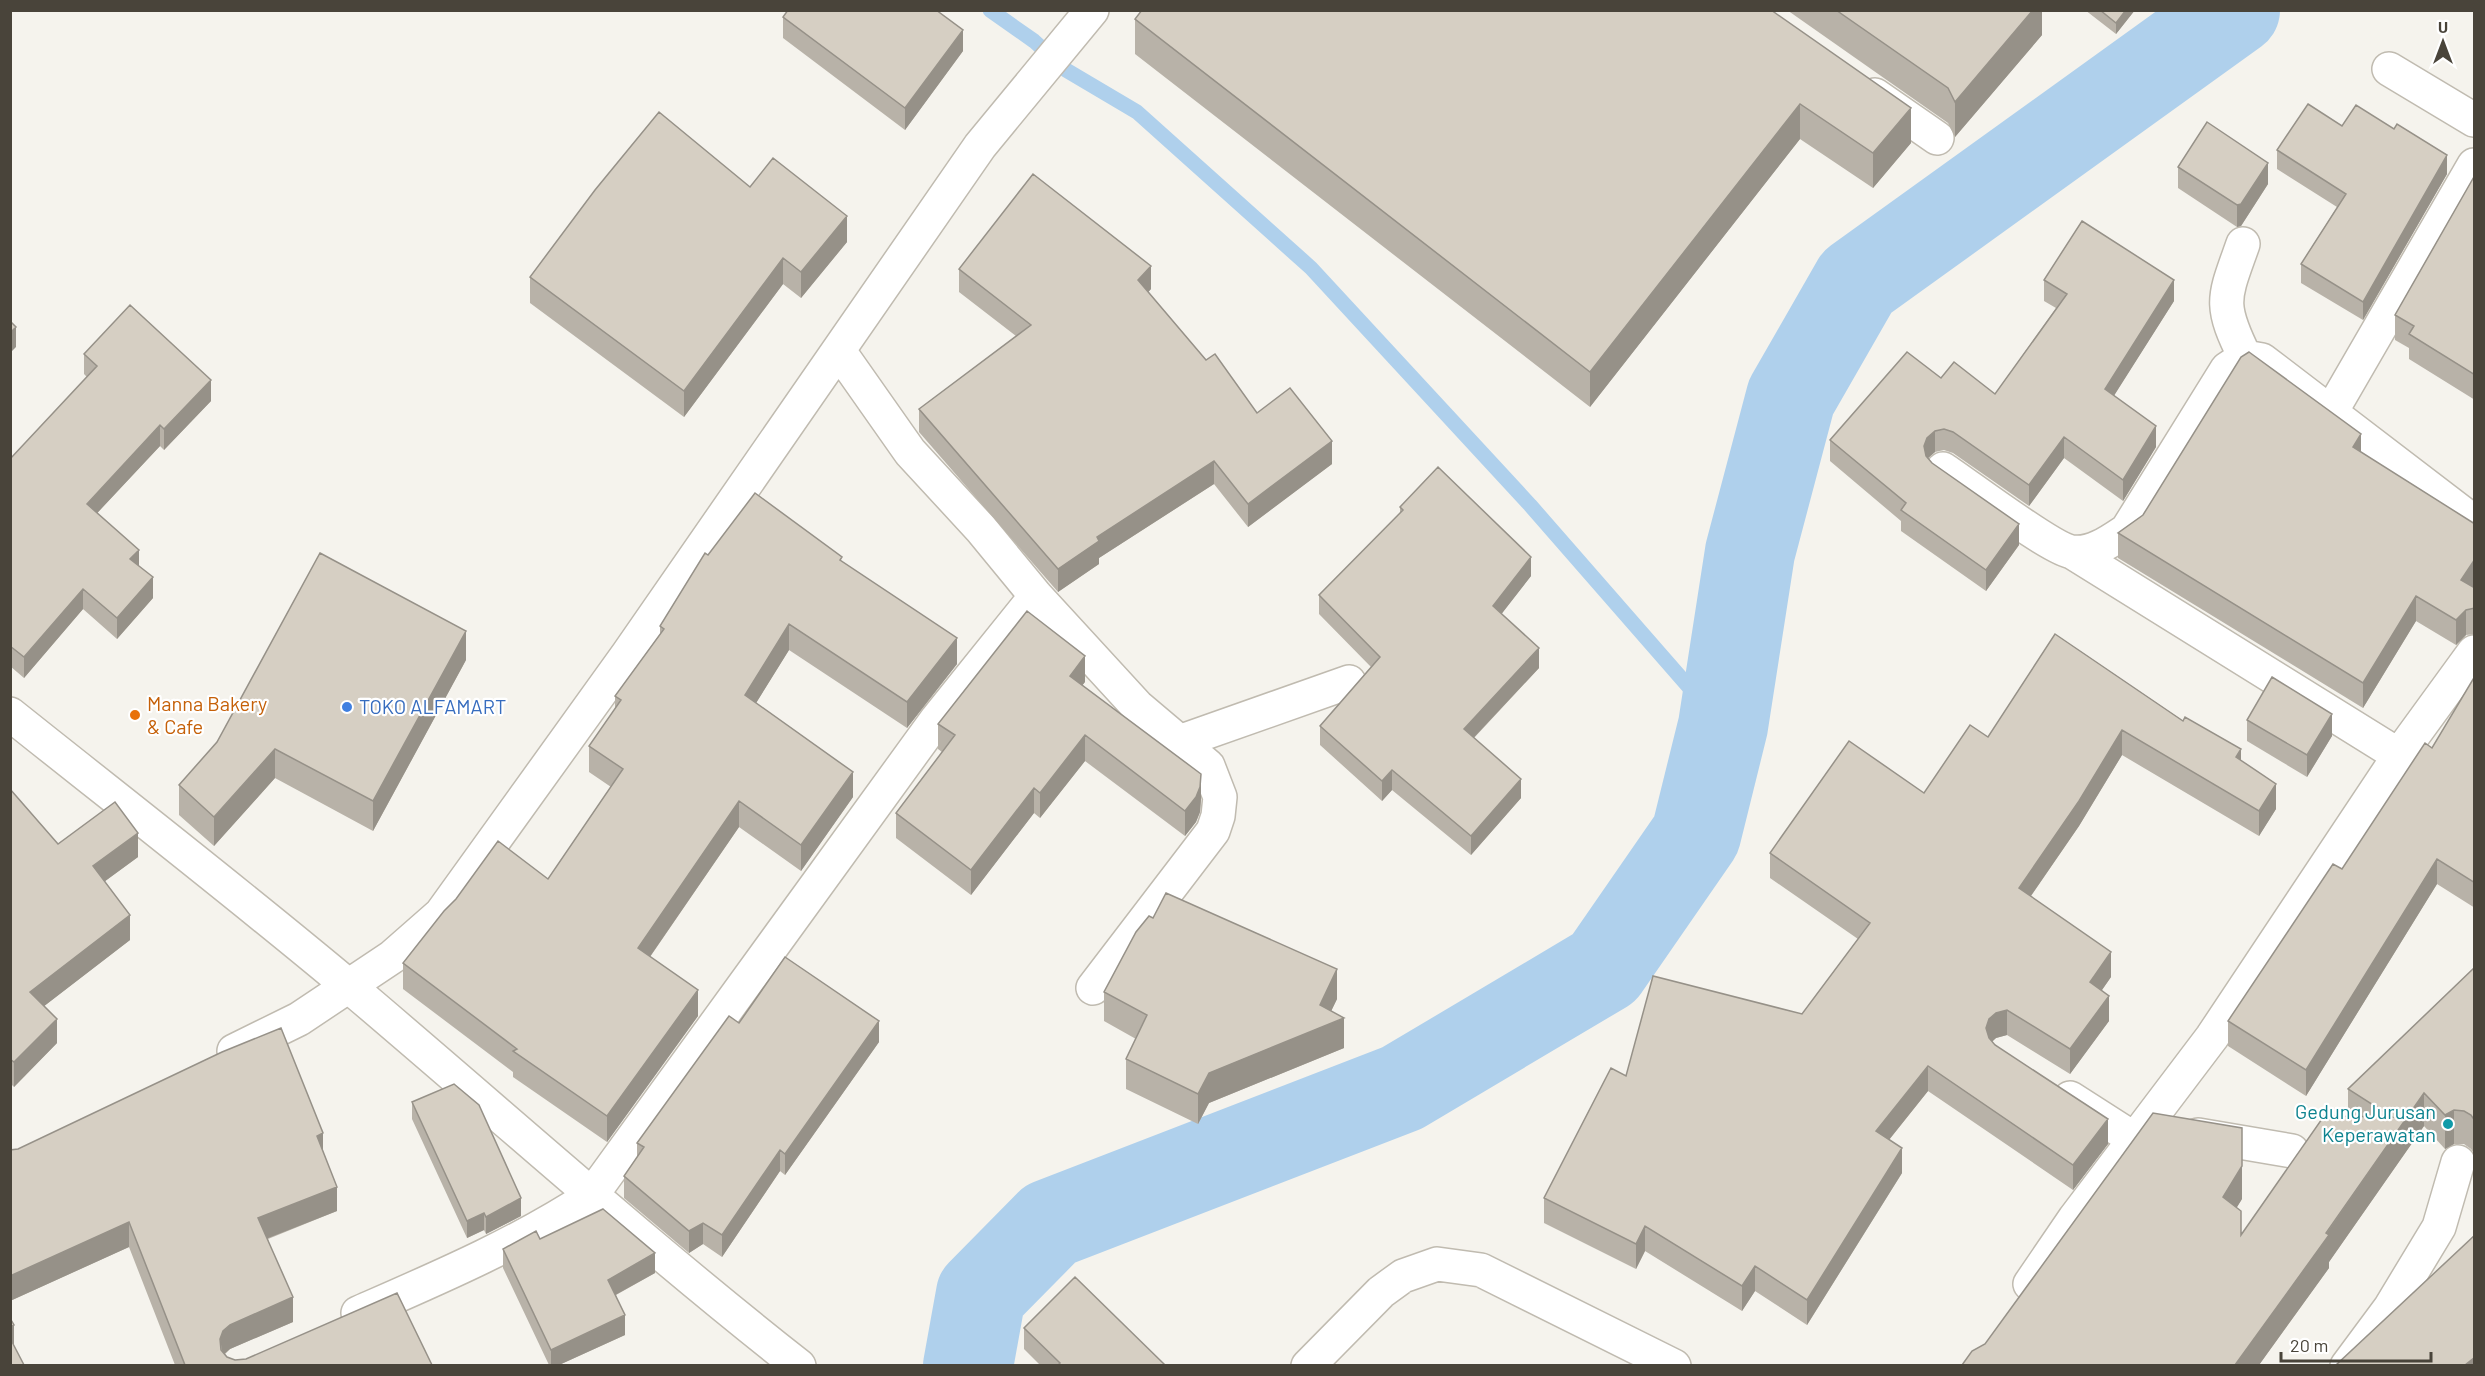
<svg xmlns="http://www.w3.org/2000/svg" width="2485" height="1376" font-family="Barlow,sans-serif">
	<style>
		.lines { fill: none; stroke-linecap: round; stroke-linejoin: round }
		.stream { stroke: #afd0ec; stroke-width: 15 }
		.river { stroke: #afd0ec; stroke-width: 90 }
		.minor-casing { stroke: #c0bbb0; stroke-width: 36 }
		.minor { stroke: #fff; stroke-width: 33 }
		.wall { fill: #b8b2a8 }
		.shaded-wall { fill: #969188 }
		.building { fill: #d6cfc3; stroke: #969188; stroke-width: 1.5 }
		.shop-dot { fill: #3f7fe0; stroke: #fff; stroke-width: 2 }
		.food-dot { fill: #e8710a; stroke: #fff; stroke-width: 2 }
		.culture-dot { fill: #0f9aa8; stroke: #fff; stroke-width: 2 }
		.labels { text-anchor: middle; stroke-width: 4.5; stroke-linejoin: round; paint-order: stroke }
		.food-label { font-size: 20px; fill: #c56008; stroke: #fff; text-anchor: start }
		.shop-label { font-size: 20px; fill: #366cbe; stroke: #fff; text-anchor: start }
		.culture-label { font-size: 20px; fill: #0d838f; stroke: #fff; text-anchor: end }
	</style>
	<rect width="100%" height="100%" fill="#f5f3ed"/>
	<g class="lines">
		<!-- stream -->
		<path class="stream" d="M 990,10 L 1034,41 L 1066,70 L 1137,112 L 1311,268 L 1530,505 L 1723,726"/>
		<!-- river -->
		<path class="river" d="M 968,1366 L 981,1294 L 1050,1224 L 1402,1088 L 1604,968 L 1696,835 L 1723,726 L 1750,552 L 1791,397 L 1857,282 L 2235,10"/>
		<defs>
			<path id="minor" d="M 2389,69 L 2474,120
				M 1875,95 L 1937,138
				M 2243,244 C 2224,298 2218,303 2245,357
				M 839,351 L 910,452 L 981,529 L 1036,596 L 1137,706 L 1208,766 L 1220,797 L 1218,816 L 1213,831 L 1093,988
				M 2331,412 L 2474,165
				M 1943,469 C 1966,484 2051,549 2072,552 C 2092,555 2112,540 2127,530 L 2227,369 L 2245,357 L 2262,360 L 2474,522
				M 2072,552 L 2400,756
				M 10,714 C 124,805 239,894 351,988 C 500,1114 645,1245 799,1366
				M 1179,742 L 1349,682
				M 234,1051 L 299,1019 L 392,957 L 441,914 L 628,654 L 980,146 L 1092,10
				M 2070,1098 L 2134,1139
				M 2198,1135 L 2292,1151
				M 2030,1284 L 2075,1218 L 2212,1037 L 2407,744 L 2474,652
				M 358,1313 C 438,1278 518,1244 591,1196 L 937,719 L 1036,596
				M 1308,1366 L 1381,1292 L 1403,1276 L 1437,1264 L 1481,1270 L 1674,1366
				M 2347,1366 L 2390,1308 L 2439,1227 L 2458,1162"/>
		</defs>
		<!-- minor casing -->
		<use href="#minor" class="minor-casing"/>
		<!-- minor -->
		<use href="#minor" class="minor"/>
	</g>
	<!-- wall -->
	<path class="wall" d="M 1771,10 L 1911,143 L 1873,188 L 1800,139 L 1590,407 L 1135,54 L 1135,19 Z
		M 1787,10 L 2042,10 L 2042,35 L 1955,137 L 1948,123 Z
		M 2085,10 L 2135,10 L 2116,34 Z
		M 783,17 L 963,51 L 905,130 L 783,38 Z
		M 2342,126 L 2447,174 L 2363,320 L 2301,283 L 2301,264 L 2337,207 L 2277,169 L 2277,150 Z
		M 2178,167 L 2268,184 L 2241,226 L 2237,227 L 2178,188 Z
		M 2475,175 L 2475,400 L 2409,359 L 2409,348 L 2395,340 L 2395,315 Z
		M 750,187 L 847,242 L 801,298 L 783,284 L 684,417 L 530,303 L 530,277 Z
		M 959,269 L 1151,289 L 1148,292 L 1206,360 L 1257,413 L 1332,464 L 1248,527 L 1214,484 L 1099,558 L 1099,564 L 1058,592 L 919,432 L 919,409 L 1016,336 L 959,292 Z
		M 2044,280 L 2174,301 L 2114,395 L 2156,447 L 2123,501 L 2064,458 L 2029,506 L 1953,453 L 1944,450 L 1935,452 L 1928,458 L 1932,463 L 2019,545 L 1986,591 L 1901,531 L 1901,521 L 1830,461 L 1830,440 L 1941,378 L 1995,394 L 2056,308 L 2044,301 Z
		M 84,354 L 211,401 L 164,450 L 160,446 L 97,513 L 139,566 L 153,598 L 117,639 L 83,609 L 24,678 L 10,666 L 10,459 L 87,377 L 84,374 Z
		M 2361,452 L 2475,524 L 2475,584 L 2473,587 L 2475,588 L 2475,634 L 2466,635 L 2456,645 L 2416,621 L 2363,708 L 2118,558 L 2118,533 Z
		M 1400,507 L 1531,576 L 1501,614 L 1539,668 L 1474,738 L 1521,798 L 1471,855 L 1392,790 L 1382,801 L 1320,745 L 1320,726 L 1371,667 L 1319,614 L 1319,595 L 1400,514 Z
		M 708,555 L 842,562 L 957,664 L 907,728 L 789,650 L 756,703 L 853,797 L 801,871 L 739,827 L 650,957 L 698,1016 L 607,1142 L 513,1077 L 513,1072 L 403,989 L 403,963 L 548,879 L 611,787 L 589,772 L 589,746 L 615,709 L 615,696 L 660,634 L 660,626 Z
		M 2055,634 L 2241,760 L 2276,809 L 2259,836 L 2122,755 L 2079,826 L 2031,896 L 2111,977 L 2102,990 L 2109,1021 L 2070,1074 L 2007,1035 L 1996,1038 L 1992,1042 L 2108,1144 L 2073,1190 L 1928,1091 L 1889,1140 L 1902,1173 L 1807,1325 L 1755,1291 L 1742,1311 L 1645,1251 L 1636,1269 L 1544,1223 L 1544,1198 L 1626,1076 L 1802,1014 L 1858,939 L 1770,878 L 1770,853 L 1924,793 L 1988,737 Z
		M 466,660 L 373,831 L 275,778 L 214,846 L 179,815 L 179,785 Z
		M 2475,676 L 2475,908 L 2437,884 L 2306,1096 L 2228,1046 L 2228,1021 L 2432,748 Z
		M 1085,682 L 1082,685 L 1201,799 L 1200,812 L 1196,822 L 1185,836 L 1085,761 L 1040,818 L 1034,813 L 971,895 L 896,838 L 896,813 L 942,752 L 938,749 L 938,724 Z
		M 2247,720 L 2332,736 L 2307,777 L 2247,741 Z
		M 10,789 L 58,844 L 138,857 L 105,881 L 130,940 L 44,1006 L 57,1043 L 14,1087 L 10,1083 Z
		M 2475,967 L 2475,1179 L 2473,1177 L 2473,1152 L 2471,1149 L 2464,1144 L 2454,1144 L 2445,1149 L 2424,1126 L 2329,1262 L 2329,1268 L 2259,1365 L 1962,1365 L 2242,1199 L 2236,1208 L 2241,1234 L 2348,1116 L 2348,1089 Z
		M 1104,992 L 1337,999 L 1331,1011 L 1344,1048 L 1209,1103 L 1198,1124 L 1126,1089 L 1126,1059 L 1136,1039 L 1104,1021 Z
		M 739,1023 L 879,1042 L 785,1175 L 780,1171 L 722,1257 L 703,1244 L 689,1253 L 624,1198 L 624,1176 L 637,1157 L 637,1143 Z
		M 412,1102 L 521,1216 L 486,1234 L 484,1230 L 467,1238 L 412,1119 Z
		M 10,1150 L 323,1153 L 337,1211 L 268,1239 L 293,1322 L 230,1349 L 225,1354 L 227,1357 L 235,1360 L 432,1365 L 175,1365 L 129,1247 L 10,1301 Z
		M 540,1239 L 655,1273 L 616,1295 L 625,1335 L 559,1365 L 549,1365 L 503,1268 L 503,1249 Z
		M 1024,1328 L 1165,1365 L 1040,1365 L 1024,1349 Z"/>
	<!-- shaded-wall -->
	<path class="shaded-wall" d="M 2033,10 L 2042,10 L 2042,35 L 1955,137 L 1955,102 Z
		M 2126,10 L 2135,10 L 2116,34 L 2116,23 Z
		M 963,30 L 963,51 L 905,130 L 905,108 Z
		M 1800,104 L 1800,139 L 1590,407 L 1590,372 Z
		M 1911,108 L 1911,143 L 1873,188 L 1873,153 Z
		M 2447,155 L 2447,174 L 2363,320 L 2363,302 Z
		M 2268,163 L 2268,184 L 2241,226 L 2237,227 L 2237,205 Z
		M 847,216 L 847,242 L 801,298 L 801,272 Z
		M 783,258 L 783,284 L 684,417 L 684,391 Z
		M 1151,266 L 1151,289 L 1138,303 L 1138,280 Z
		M 2174,280 L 2174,301 L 2105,410 L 2105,389 Z
		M 16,327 L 16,347 L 10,353 L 10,333 Z
		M 211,380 L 211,401 L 164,450 L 164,429 Z
		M 160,425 L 160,446 L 87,524 L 87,504 Z
		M 2156,426 L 2156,447 L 2123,501 L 2123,480 Z
		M 1935,431 L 1935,452 L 1927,459 L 1924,467 L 1924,446 L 1927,438 Z
		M 2361,434 L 2361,459 L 2353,447 Z
		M 2064,437 L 2064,458 L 2029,506 L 2029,485 Z
		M 1332,441 L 1332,464 L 1248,527 L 1248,504 Z
		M 1214,461 L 1214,484 L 1099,558 L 1099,564 L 1058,592 L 1058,569 L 1097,537 Z
		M 2019,524 L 2019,545 L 1986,591 L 1986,570 Z
		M 139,550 L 139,570 L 130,559 Z
		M 1531,557 L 1531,576 L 1493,625 L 1493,606 Z
		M 2475,559 L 2475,584 L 2461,605 L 2461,580 Z
		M 153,577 L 153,598 L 117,639 L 117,618 Z
		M 83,589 L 83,609 L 24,678 L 24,657 Z
		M 2416,596 L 2416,621 L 2363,708 L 2363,683 Z
		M 2466,610 L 2466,635 L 2456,645 L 2456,620 Z
		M 789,624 L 789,650 L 745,721 L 745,695 Z
		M 466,631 L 466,660 L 373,831 L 373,801 Z
		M 957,638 L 957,664 L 907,728 L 907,702 Z
		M 1539,648 L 1539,668 L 1464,748 L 1464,729 Z
		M 1085,656 L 1085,682 L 1070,701 L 1070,676 Z
		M 2332,714 L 2332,736 L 2307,777 L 2307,755 Z
		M 2122,730 L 2122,755 L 2079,826 L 2019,913 L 2019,888 Z
		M 1085,735 L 1085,761 L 1040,818 L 1040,793 Z
		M 275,749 L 275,778 L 214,846 L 214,817 Z
		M 2241,749 L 2241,774 L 2236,757 Z
		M 1392,770 L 1392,790 L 1382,801 L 1382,781 Z
		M 853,772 L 853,797 L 801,871 L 801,845 Z
		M 1201,774 L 1201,799 L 1200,812 L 1196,822 L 1185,836 L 1185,811 Z
		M 1521,779 L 1521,798 L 1471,855 L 1471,836 Z
		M 2276,784 L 2276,809 L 2259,836 L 2259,811 Z
		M 1034,788 L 1034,813 L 971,895 L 971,870 Z
		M 739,801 L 739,827 L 638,974 L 638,948 Z
		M 138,833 L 138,857 L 93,890 L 93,866 Z
		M 2437,859 L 2437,884 L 2306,1096 L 2306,1070 Z
		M 130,915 L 130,940 L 30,1017 L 30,992 Z
		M 2111,952 L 2111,977 L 2090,1007 L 2090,982 Z
		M 1337,969 L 1337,999 L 1324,1026 L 1344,1018 L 1344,1048 L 1209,1103 L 1198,1124 L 1198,1094 L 1209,1073 L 1320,1005 Z
		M 698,990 L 698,1016 L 607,1142 L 607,1116 Z
		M 2109,996 L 2109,1021 L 2070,1074 L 2070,1049 Z
		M 2007,1010 L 2007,1035 L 1996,1038 L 1989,1044 L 1986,1028 L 1989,1019 L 1996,1013 Z
		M 57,1019 L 57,1043 L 14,1087 L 14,1062 Z
		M 879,1021 L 879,1042 L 785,1175 L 785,1154 Z
		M 1928,1066 L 1928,1091 L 1876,1156 L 1876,1131 Z
		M 2424,1093 L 2424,1126 L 2329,1262 L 2329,1268 L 2259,1365 L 2235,1365 Z
		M 2454,1110 L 2454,1144 L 2445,1149 L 2445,1115 Z
		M 2108,1119 L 2108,1144 L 2073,1190 L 2073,1165 Z
		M 2242,1128 L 2242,1199 L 2223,1230 L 2223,1197 Z
		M 323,1133 L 323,1158 L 317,1136 Z
		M 1902,1148 L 1902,1173 L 1807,1325 L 1807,1300 Z
		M 780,1150 L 780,1171 L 722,1257 L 722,1235 Z
		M 337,1187 L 337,1211 L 258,1242 L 258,1218 Z
		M 521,1198 L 521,1216 L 486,1234 L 486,1217 Z
		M 484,1213 L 484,1230 L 467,1238 L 467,1221 Z
		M 129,1222 L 129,1247 L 10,1301 L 10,1276 Z
		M 703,1223 L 703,1244 L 689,1253 L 689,1231 Z
		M 1645,1226 L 1645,1251 L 1636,1269 L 1636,1244 Z
		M 655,1253 L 655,1273 L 608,1299 L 608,1280 Z
		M 1755,1266 L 1755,1291 L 1742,1311 L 1742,1286 Z
		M 293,1297 L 293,1322 L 230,1349 L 223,1355 L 220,1339 L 223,1331 L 230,1325 Z
		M 625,1315 L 625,1335 L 559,1365 L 551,1365 L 551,1350 Z
		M 14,1325 L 14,1349 L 10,1351 L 10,1327 Z
		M 2475,1357 L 2475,1365 L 2465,1365 Z"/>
	<!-- building -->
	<path class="building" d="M 788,10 L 936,10 L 963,30 L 905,108 L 783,17 Z
		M 1142,10 L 1771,10 L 1911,108 L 1873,153 L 1800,104 L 1590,372 L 1135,19 Z
		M 1836,10 L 2033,10 L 1955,102 L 1948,88 Z
		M 2100,10 L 2126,10 L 2116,23 Z
		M 2308,104 L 2342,126 L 2356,105 L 2394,129 L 2397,124 L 2447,155 L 2363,302 L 2301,264 L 2346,194 L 2277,150 Z
		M 659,112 L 750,187 L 773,158 L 847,216 L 801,272 L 783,258 L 684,391 L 530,277 L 595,190 Z
		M 2207,122 L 2268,163 L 2241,204 L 2237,205 L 2178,167 Z
		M 1033,174 L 1151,266 L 1138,280 L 1206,360 L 1215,354 L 1257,413 L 1290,388 L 1332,441 L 1248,504 L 1214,461 L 1097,537 L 1099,541 L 1058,569 L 919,409 L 1031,325 L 959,269 Z
		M 2475,175 L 2475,375 L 2409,334 L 2414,326 L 2395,315 Z
		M 2082,221 L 2174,280 L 2105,389 L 2156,426 L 2123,480 L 2064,437 L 2029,485 L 1953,432 L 1944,429 L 1935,431 L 1927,438 L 1924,446 L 1926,456 L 1932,463 L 2019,524 L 1986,570 L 1901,510 L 1906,503 L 1830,440 L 1907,352 L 1941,378 L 1954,362 L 1995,394 L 2067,294 L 2044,280 Z
		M 130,305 L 211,380 L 164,429 L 160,425 L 87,504 L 139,550 L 130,559 L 153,577 L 117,618 L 83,589 L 24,657 L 10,646 L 10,459 L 97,366 L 84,354 Z
		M 10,321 L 16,327 L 10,333 Z
		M 2249,352 L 2361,434 L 2353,447 L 2475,524 L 2475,559 L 2461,580 L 2475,588 L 2475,608 L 2466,610 L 2456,620 L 2416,596 L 2363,683 L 2118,533 L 2143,515 L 2241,357 Z
		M 1438,467 L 1531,557 L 1493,606 L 1539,648 L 1464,729 L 1521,779 L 1471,836 L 1392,770 L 1382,781 L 1320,726 L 1380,657 L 1319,595 L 1403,510 L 1400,507 Z
		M 755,493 L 842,557 L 840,560 L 957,638 L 907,702 L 789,624 L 745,695 L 853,772 L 801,845 L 739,801 L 638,948 L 698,990 L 607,1116 L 513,1051 L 517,1049 L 403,963 L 444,911 L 456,899 L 498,841 L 548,879 L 623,769 L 589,746 L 621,700 L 615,696 L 664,629 L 660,626 L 705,553 L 708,555 Z
		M 320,553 L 466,631 L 373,801 L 275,749 L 214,817 L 179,785 L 217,742 Z
		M 1027,611 L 1085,656 L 1070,676 L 1201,774 L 1200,787 L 1196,797 L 1185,811 L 1085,735 L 1040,793 L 1034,788 L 971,870 L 896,813 L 955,735 L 938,724 Z
		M 2055,634 L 2183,721 L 2185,717 L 2241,749 L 2236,757 L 2276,784 L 2259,811 L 2122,730 L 2079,801 L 2019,888 L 2111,952 L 2090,982 L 2109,996 L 2070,1049 L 2007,1010 L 1996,1013 L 1989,1019 L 1986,1028 L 1989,1038 L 1995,1045 L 2108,1119 L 2073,1165 L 1928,1066 L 1876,1131 L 1902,1148 L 1807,1300 L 1755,1266 L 1742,1286 L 1645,1226 L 1636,1244 L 1544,1198 L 1611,1068 L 1626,1076 L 1653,976 L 1802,1014 L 1870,923 L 1770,853 L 1849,741 L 1924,793 L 1970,725 L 1988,737 Z
		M 2475,676 L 2475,883 L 2437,859 L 2306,1070 L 2228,1021 L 2333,864 L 2342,869 L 2425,743 L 2432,748 Z
		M 2272,677 L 2332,714 L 2307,755 L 2247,720 Z
		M 10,789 L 58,844 L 115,802 L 138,833 L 93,866 L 130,915 L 30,992 L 57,1019 L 14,1062 L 10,1059 Z
		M 1166,893 L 1337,969 L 1320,1005 L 1344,1018 L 1209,1073 L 1198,1094 L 1126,1059 L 1147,1015 L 1104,992 L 1136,932 L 1149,916 L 1153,918 Z
		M 785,957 L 879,1021 L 785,1154 L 780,1150 L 722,1235 L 703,1223 L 689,1231 L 624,1176 L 644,1147 L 637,1143 L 729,1016 L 739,1023 Z
		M 2475,967 L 2475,1121 L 2471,1115 L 2464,1111 L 2454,1110 L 2445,1115 L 2424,1093 L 2326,1233 L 2329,1235 L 2235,1365 L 1962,1365 L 1972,1351 L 1985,1344 L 2153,1113 L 2242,1128 L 2242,1166 L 2223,1197 L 2241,1211 L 2241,1235 L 2324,1116 L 2392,1117 L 2348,1089 Z
		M 281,1028 L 323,1133 L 317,1136 L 337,1187 L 258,1218 L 293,1297 L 230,1325 L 223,1331 L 220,1339 L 221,1350 L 227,1357 L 235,1360 L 246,1359 L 397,1293 L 432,1365 L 185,1365 L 129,1222 L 10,1276 L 10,1150 L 18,1149 L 222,1052 Z
		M 454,1084 L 479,1105 L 521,1198 L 486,1217 L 484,1213 L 467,1221 L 412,1102 Z
		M 603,1209 L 655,1253 L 608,1280 L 625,1315 L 551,1350 L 503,1249 L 536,1231 L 540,1239 Z
		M 2475,1235 L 2475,1357 L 2465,1365 L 2336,1365 Z
		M 1075,1277 L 1165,1365 L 1058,1365 L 1060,1363 L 1024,1328 Z
		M 10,1318 L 14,1325 L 10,1327 Z
		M 10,1338 L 24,1365 L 10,1365 Z"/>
	<!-- markers -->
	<circle class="shop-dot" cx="347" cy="707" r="6"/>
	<circle class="food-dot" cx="135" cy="715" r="6"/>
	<circle class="culture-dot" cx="2448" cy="1124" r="6"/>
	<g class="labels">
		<!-- food labels -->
		<g class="food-label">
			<text x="147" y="711">Manna Bakery<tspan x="147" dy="23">&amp; Cafe</tspan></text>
		</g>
		<!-- shop labels -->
		<g class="shop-label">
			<text x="359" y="714">TOKO ALFAMART</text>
		</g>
		<!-- culture labels -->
		<g class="culture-label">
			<text x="2436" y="1119">Gedung Jurusan<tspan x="2436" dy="23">Keperawatan</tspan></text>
		</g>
	</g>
	<!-- border -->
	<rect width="2485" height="1376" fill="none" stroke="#49443a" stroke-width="24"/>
	<!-- north arrow -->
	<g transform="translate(2443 42)" stroke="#ffffff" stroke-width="4.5" paint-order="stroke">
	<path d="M0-4.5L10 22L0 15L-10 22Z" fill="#49443a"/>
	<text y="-9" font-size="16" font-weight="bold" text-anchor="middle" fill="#49443a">U</text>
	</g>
	<!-- scale -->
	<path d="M2281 1352v9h150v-9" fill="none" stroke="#49443a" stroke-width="3"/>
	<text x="2290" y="1352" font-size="18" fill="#49443a" stroke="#ffffff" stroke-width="4.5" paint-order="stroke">20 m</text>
</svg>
